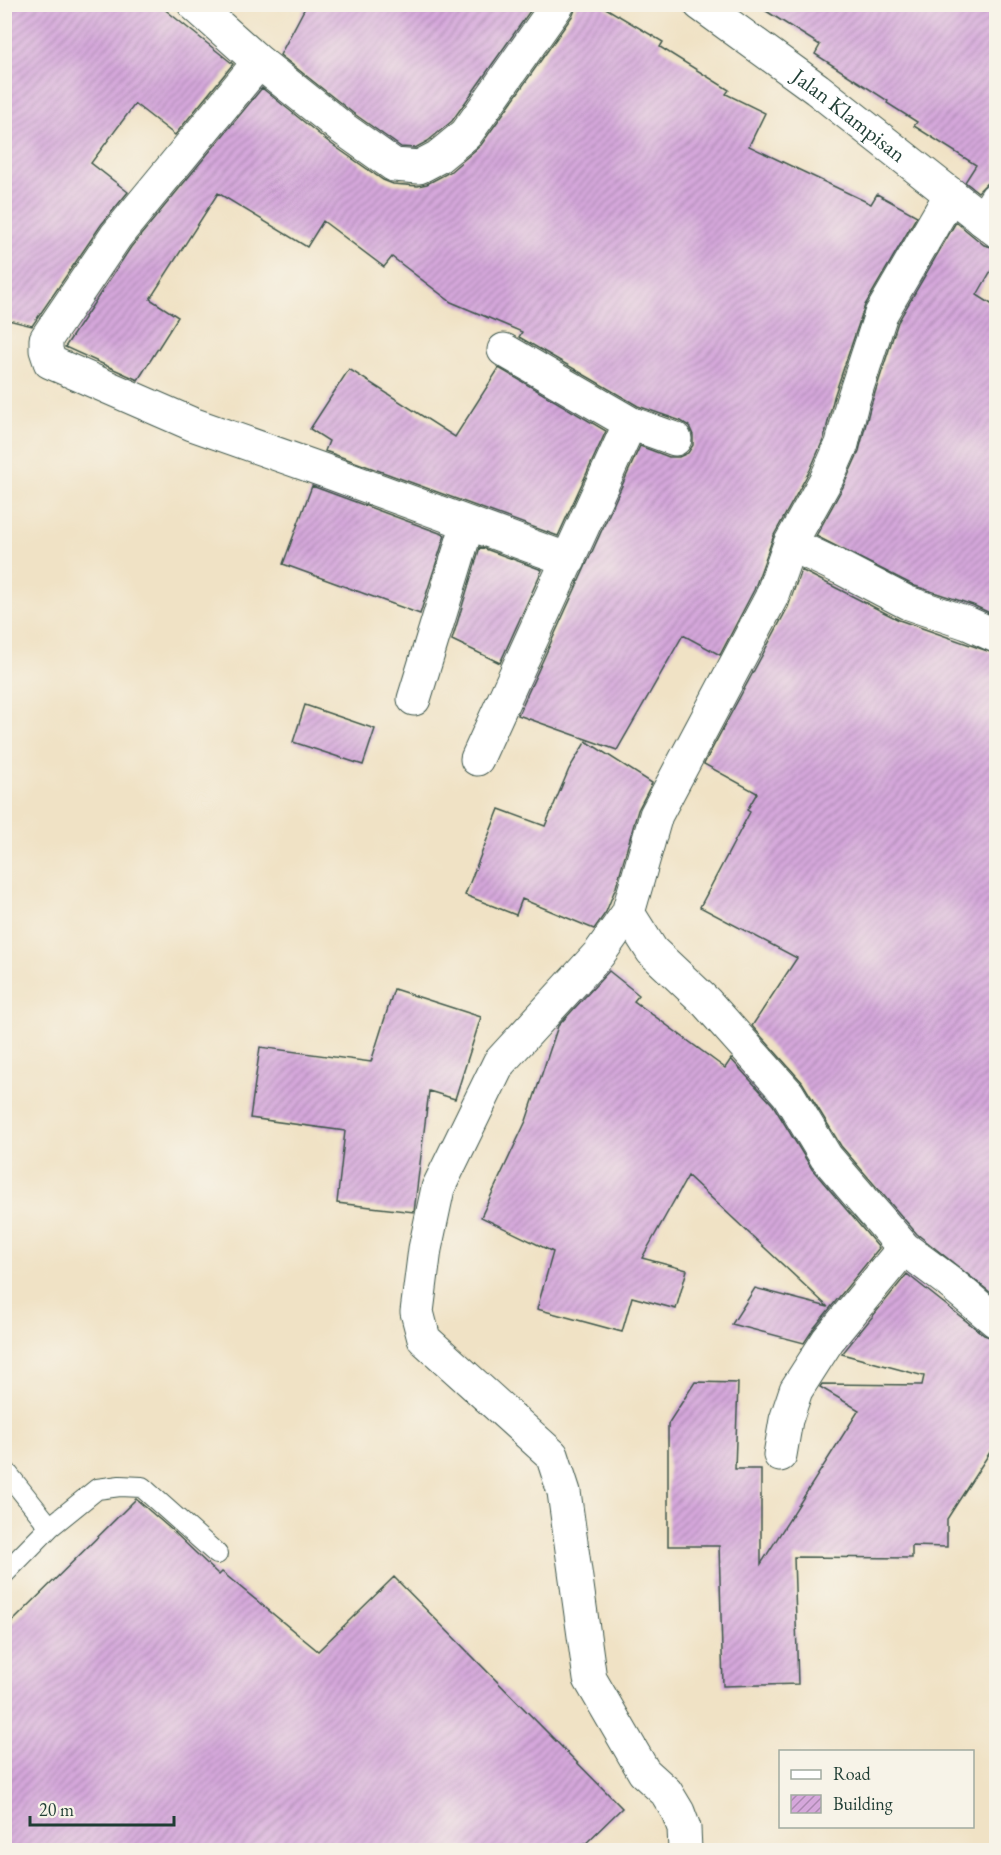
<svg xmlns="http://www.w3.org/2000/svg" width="1001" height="1855" font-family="'EB Garamond',serif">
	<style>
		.building { fill: url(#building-hatch) }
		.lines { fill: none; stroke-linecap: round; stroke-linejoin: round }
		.lane-casing { stroke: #3e564a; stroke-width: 22 }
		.street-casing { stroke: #3e564a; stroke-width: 35 }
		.secondary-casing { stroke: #3e564a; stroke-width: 35 }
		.lane { stroke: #fff; stroke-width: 20 }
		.street { stroke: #fff; stroke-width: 33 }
		.secondary { stroke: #fff; stroke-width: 33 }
		.labels { text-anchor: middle; stroke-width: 5; stroke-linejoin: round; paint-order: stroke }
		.street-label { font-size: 22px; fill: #1f3d34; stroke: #f7f3e8 }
	</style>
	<defs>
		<pattern id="building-hatch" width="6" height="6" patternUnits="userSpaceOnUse" patternTransform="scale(1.5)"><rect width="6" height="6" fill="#d5a7db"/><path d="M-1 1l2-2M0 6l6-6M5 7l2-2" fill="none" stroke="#ac89b2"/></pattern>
	</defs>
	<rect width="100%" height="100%" fill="#f7f3e8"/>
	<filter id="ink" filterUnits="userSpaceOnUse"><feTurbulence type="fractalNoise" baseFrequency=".0167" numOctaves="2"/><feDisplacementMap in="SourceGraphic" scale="12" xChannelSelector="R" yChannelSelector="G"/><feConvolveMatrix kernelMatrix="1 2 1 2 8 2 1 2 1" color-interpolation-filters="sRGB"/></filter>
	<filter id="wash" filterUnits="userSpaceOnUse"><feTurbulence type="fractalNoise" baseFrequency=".008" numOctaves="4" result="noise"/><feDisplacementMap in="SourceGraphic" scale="24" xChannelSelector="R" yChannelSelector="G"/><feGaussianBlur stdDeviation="1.35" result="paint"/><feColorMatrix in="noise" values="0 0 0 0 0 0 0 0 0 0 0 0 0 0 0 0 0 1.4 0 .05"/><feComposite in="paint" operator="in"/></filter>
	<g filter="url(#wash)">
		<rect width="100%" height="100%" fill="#f0e2c5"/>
		<g id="blocks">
			<!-- building -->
			<path class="building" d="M 4,4 L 163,4 L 163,8 L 233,64 L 175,135 L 135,104 L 91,163 L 128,192 L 101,225 L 32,326 L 4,319 Z
				M 307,4 L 535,4 L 452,121 L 428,141 L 415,148 L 401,147 L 353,113 L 280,55 Z
				M 577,4 L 599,4 L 663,42 L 660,47 L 729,90 L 726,94 L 765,113 L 749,146 L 871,204 L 877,194 L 917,216 L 865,305 L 834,397 L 824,438 L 810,470 L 774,535 L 754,590 L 720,655 L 683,635 L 617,750 L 518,715 L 640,446 L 669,457 L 679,457 L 688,453 L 693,445 L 693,435 L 689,426 L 681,421 L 638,406 L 519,337 L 522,332 L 451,302 L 392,257 L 384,267 L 323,221 L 307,247 L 218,193 L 150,299 L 178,317 L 138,380 L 65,347 L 131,247 L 262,88 L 330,143 L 383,180 L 393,184 L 418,186 L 427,184 L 450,172 L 481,145 L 573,15 Z
				M 755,4 L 996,4 L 996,180 L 987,183 L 978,192 L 965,182 L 976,165 L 914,126 L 917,122 L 887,103 L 888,101 L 815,54 L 820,45 Z
				M 956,222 L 984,245 L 996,248 L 996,262 L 977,295 L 996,307 L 996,616 L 973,605 L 915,586 L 816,536 L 843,487 L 859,451 L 870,408 L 898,322 Z
				M 499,368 L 606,431 L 558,536 L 325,451 L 329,441 L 310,429 L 349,369 L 455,437 Z
				M 312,486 L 445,535 L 420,614 L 283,564 Z
				M 480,547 L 542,570 L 500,663 L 452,640 Z
				M 801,570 L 899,620 L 996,654 L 996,1297 L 917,1234 L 841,1146 L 802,1082 L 752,1026 L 797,958 L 700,907 L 750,812 L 747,810 L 757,793 L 704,764 L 788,607 Z
				M 305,705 L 375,729 L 363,765 L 293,742 Z
				M 586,741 L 652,783 L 638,810 L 616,887 L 606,912 L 594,929 L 522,899 L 516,915 L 465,895 L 499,809 L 545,826 L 569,769 Z
				M 609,971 L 639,995 L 634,1001 L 725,1068 L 731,1059 L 773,1105 L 812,1169 L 879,1248 L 814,1328 L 804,1343 L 732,1324 L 755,1288 L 828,1307 L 688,1176 L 642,1258 L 687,1270 L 676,1309 L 632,1297 L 622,1332 L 537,1309 L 553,1252 L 481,1217 L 526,1121 L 558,1026 Z
				M 394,989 L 481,1017 L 455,1099 L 429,1091 L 414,1212 L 337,1203 L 345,1131 L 250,1118 L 260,1047 L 371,1062 Z
				M 907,1274 L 984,1335 L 996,1339 L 996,1443 L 947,1519 L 947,1547 L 912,1546 L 912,1558 L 794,1557 L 798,1684 L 723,1686 L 719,1546 L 668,1546 L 668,1424 L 695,1382 L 738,1383 L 735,1469 L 761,1469 L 761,1564 L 859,1410 L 820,1387 L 822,1384 L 922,1385 L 924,1376 L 842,1354 Z
				M 136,1499 L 174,1532 L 219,1575 L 222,1572 L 318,1651 L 394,1577 L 622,1808 L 578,1851 L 4,1851 L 4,1630 Z"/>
		</g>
	</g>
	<g filter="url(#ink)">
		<use href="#blocks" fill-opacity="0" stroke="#3e564a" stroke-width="1.5"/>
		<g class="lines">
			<defs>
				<path id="lane" d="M 4,1469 L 50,1527
					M 4,1574 L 50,1527 L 97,1489 L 120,1486 L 142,1487 L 217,1554"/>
				<path id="street" d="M 194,4 L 259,62 L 342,128 L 394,165 L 419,167 L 438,157 L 466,134 L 558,4
					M 259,62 L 116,236 L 46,339 L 46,350 L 50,362 L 192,424 L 331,473 L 569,560
					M 983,220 L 996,199
					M 504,350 L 630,423 L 675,439
					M 790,544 L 841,568 L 908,603 L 967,623 L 996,636
					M 414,699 L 468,523
					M 477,759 L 630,423
					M 628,913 L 652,951 L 706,1002 L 788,1094 L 826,1157 L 904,1248 L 947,1280 L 996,1321
					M 780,1455 L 786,1420 L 796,1390 L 828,1340 L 904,1248
					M 685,1850 L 684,1828 L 678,1812 L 666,1792 L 644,1772 L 590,1679 L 564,1492 L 552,1455 L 424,1339 L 417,1312 L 425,1249 L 438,1188 L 499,1063 L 599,954 L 628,913 L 656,815 L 771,598 L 790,544 L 827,478 L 842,444 L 852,403 L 881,314 L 951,194"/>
				<g id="secondary">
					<path id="s1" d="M 700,4 L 817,89 L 996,230"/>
				</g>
			</defs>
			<!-- lane casing -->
			<use href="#lane" class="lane-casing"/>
			<!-- street casing -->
			<use href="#street" class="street-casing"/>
			<!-- secondary casing -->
			<use href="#secondary" class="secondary-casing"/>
			<!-- lane -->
			<use href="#lane" class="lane"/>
			<!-- street -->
			<use href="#street" class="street"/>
			<!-- secondary -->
			<use href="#secondary" class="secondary"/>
		</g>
	</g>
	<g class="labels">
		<!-- street labels -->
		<g class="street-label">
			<text dy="8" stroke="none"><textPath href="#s1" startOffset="186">Jalan Klampisan</textPath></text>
		</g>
	</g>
	<!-- margin -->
	<rect width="1001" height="1855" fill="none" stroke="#f7f3e8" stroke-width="24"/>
	<!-- legend -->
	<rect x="779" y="1750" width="195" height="78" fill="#f7f3e8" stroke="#a1aaa0" stroke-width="1.5"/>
	<rect x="791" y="1770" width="30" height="9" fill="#ffffff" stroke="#a1aaa0" stroke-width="1.5"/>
	<text x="833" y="1780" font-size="18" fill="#1f3d34">Road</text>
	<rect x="791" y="1795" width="30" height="18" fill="url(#building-hatch)" stroke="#a1aaa0" stroke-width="1.5"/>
	<text x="833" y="1810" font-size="18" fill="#1f3d34">Building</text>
	<!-- scale -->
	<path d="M30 1816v9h144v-9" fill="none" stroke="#1f3d34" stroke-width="3"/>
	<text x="39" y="1816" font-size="18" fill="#1f3d34" stroke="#f7f3e8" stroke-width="4.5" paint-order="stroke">20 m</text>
</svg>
